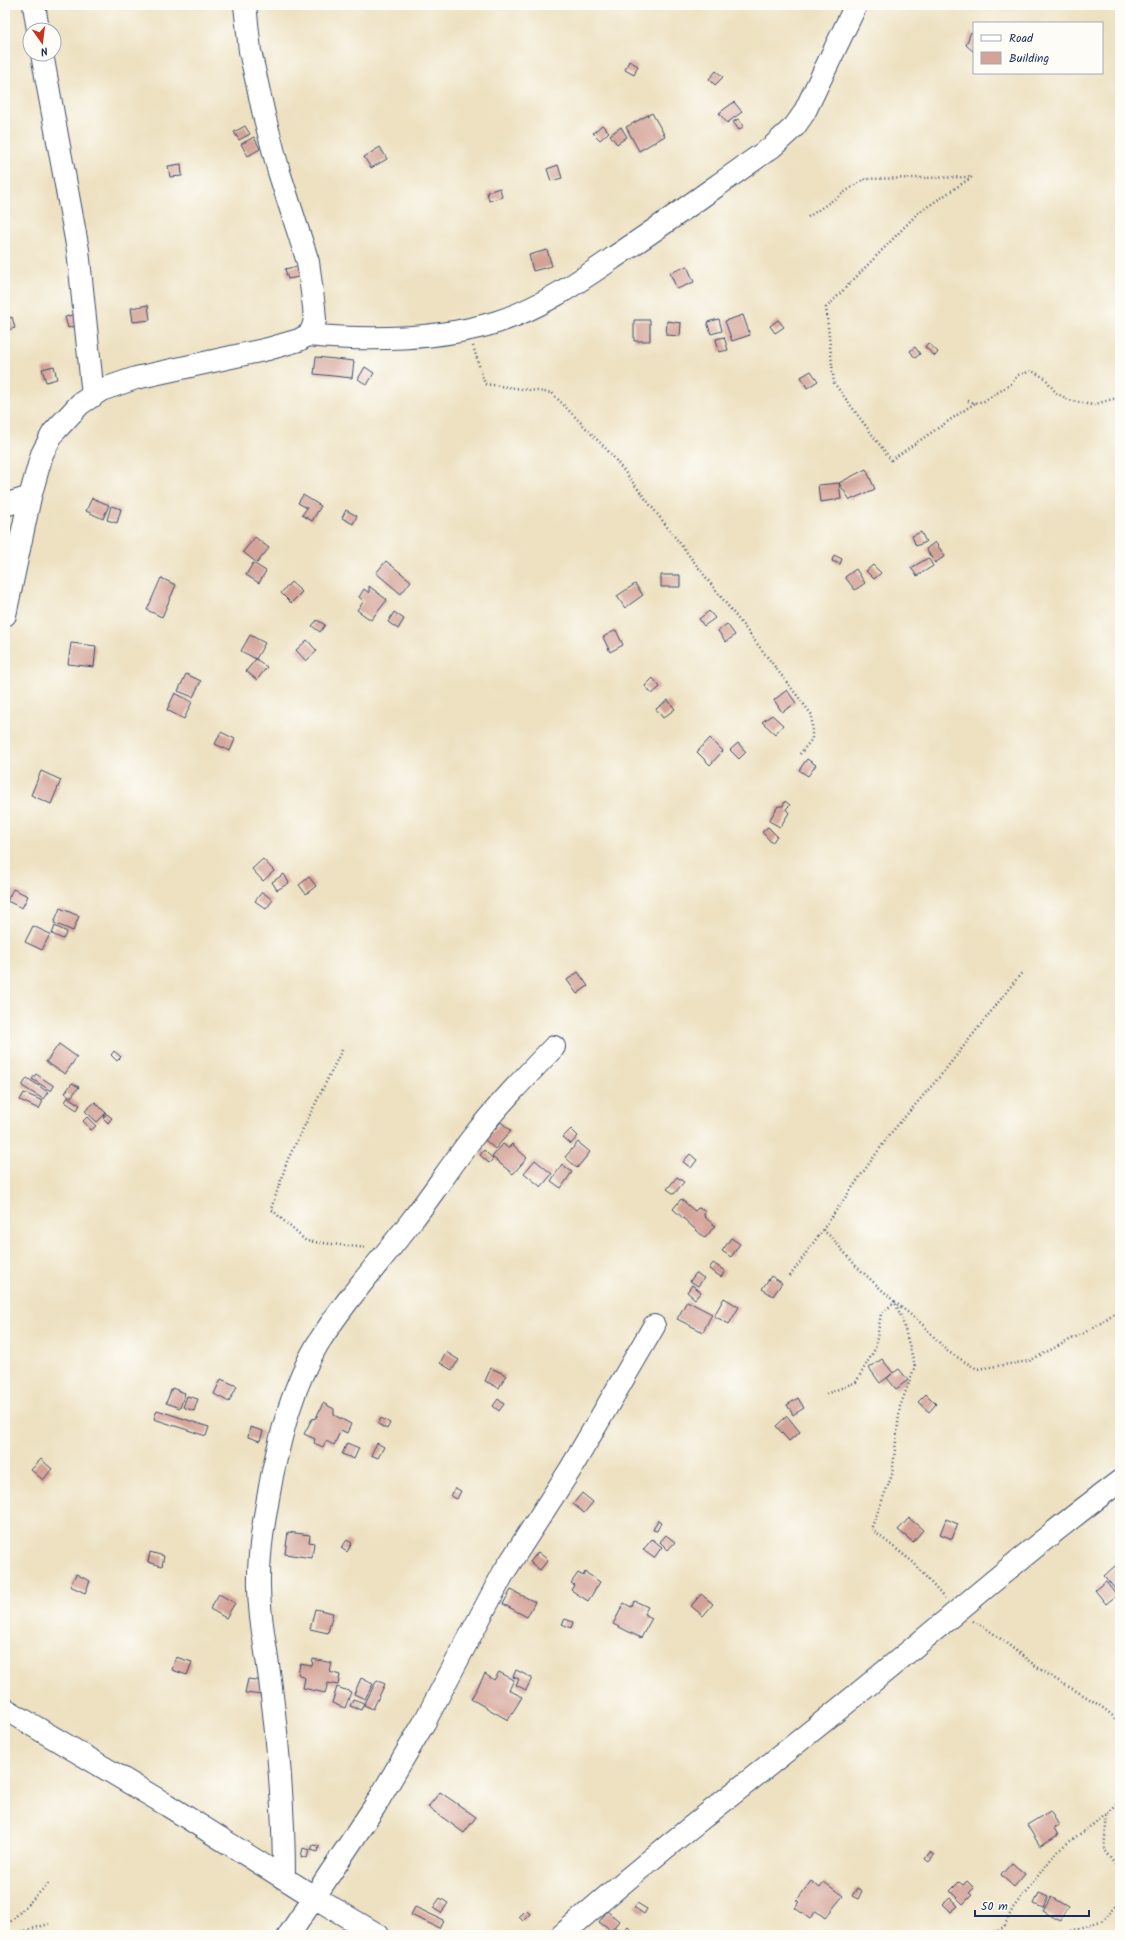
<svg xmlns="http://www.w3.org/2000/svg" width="1125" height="1940" font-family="Kalam,sans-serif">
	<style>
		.building { fill: #d4a397 }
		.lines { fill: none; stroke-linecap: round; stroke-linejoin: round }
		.minor-casing { stroke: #3a4a6d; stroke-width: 24 }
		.path { stroke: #3a4a6d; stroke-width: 2.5; stroke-dasharray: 1 3; stroke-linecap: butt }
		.minor { stroke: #fff; stroke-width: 22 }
	</style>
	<rect width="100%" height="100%" fill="#fdfcf7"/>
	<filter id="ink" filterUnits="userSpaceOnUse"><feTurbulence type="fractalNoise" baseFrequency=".025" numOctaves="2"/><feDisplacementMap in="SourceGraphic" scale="8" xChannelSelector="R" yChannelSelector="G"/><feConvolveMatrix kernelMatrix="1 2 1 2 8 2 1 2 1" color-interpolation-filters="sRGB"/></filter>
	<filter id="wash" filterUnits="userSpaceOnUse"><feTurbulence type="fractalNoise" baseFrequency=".012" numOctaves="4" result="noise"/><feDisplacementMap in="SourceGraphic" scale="16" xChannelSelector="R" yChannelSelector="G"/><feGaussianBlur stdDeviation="0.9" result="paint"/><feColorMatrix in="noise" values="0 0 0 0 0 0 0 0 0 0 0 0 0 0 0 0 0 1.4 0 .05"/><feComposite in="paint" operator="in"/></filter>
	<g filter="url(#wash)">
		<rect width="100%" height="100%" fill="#ede1c1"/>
		<g id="blocks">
			<!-- building -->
			<path class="building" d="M 971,32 L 974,34 L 974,52 L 966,45 Z
				M 629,61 L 638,66 L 634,75 L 625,70 Z
				M 716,71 L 723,77 L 715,85 L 709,79 Z
				M 734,102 L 742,112 L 727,123 L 719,113 Z
				M 652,113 L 665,136 L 639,151 L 626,127 Z
				M 738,119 L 744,126 L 739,130 L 733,122 Z
				M 602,125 L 609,132 L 600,140 L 593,133 Z
				M 245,126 L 250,134 L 239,140 L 234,132 Z
				M 621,127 L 627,137 L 617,144 L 610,135 Z
				M 254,137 L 260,149 L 248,156 L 241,144 Z
				M 380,147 L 387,159 L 371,168 L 364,157 Z
				M 181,164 L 182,176 L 170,177 L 168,166 Z
				M 558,165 L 562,178 L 551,181 L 547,169 Z
				M 500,188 L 502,197 L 489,201 L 487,192 Z
				M 547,250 L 552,266 L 533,271 L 529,255 Z
				M 302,265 L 304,276 L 288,279 L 285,269 Z
				M 687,266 L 694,282 L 677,289 L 670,273 Z
				M 148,305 L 150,320 L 133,322 L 131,308 Z
				M 76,314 L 79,325 L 68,328 L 65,317 Z
				M 743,315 L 750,335 L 732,341 L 725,321 Z
				M 12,317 L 15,328 L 5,331 L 5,320 Z
				M 719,319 L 722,331 L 711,334 L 707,322 Z
				M 634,320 L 650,320 L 650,341 L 634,341 Z
				M 778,320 L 784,327 L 775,333 L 770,326 Z
				M 667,321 L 681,323 L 680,336 L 666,335 Z
				M 724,337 L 728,350 L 719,352 L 716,339 Z
				M 928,343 L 938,352 L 935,356 L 925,347 Z
				M 915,347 L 920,354 L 915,358 L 910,351 Z
				M 316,357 L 354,361 L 352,378 L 314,374 Z
				M 54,366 L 57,379 L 46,382 L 42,369 Z
				M 365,367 L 374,373 L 367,385 L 358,379 Z
				M 811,371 L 818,381 L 807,388 L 801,377 Z
				M 866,469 L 875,489 L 850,500 L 839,483 Z
				M 839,483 L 841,499 L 820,502 L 818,485 Z
				M 303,495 L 321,506 L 312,521 L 302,515 L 307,508 L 298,503 Z
				M 92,498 L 109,505 L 103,519 L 86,511 Z
				M 111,506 L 121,509 L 117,523 L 107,520 Z
				M 346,510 L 357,516 L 353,524 L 342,518 Z
				M 921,532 L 926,542 L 916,546 L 912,536 Z
				M 255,537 L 269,548 L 257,563 L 243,552 Z
				M 935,542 L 945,556 L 935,563 L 926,549 Z
				M 834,555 L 842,559 L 840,564 L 832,561 Z
				M 928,558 L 933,566 L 917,576 L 911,568 Z
				M 386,561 L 411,581 L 401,594 L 376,573 Z
				M 253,563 L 266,571 L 259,583 L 246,575 Z
				M 873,565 L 881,573 L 874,579 L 866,571 Z
				M 856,569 L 865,583 L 855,590 L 845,577 Z
				M 661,575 L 680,575 L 680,587 L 661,587 Z
				M 161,578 L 176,585 L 162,617 L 147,610 Z
				M 291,582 L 302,592 L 291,603 L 281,593 Z
				M 635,584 L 643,595 L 625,608 L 617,596 Z
				M 369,586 L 387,600 L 371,620 L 357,610 L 364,601 L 359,597 L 364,589 L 369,593 Z
				M 709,611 L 715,618 L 704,626 L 699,619 Z
				M 394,612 L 404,619 L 398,629 L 388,622 Z
				M 317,620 L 325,625 L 320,632 L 312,626 Z
				M 727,624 L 735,635 L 726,642 L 718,631 Z
				M 616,630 L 623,645 L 610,652 L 603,637 Z
				M 250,635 L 265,643 L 256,659 L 241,651 Z
				M 307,640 L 317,651 L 306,661 L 296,650 Z
				M 71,643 L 96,646 L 94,667 L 68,664 Z
				M 256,659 L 267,667 L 257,680 L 246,671 Z
				M 186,674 L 201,681 L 193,697 L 178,691 Z
				M 653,678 L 660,687 L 652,694 L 645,686 Z
				M 787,690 L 796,703 L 782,712 L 774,700 Z
				M 175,693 L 192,702 L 184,719 L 167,710 Z
				M 668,700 L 675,709 L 663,718 L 656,709 Z
				M 772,715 L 783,725 L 775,734 L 762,722 Z
				M 221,732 L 235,739 L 230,751 L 215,744 Z
				M 710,738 L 723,751 L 710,765 L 697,752 Z
				M 738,743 L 746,752 L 739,759 L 730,750 Z
				M 807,759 L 816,765 L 808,776 L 799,770 Z
				M 41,771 L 61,780 L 51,804 L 31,795 Z
				M 785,801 L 790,805 L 786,809 L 789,813 L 780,827 L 769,821 L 778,806 L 783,806 Z
				M 768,827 L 777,836 L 772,843 L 762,832 Z
				M 5,843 L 9,844 L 6,861 L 5,861 Z
				M 263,859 L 274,871 L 263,881 L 252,869 Z
				M 284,874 L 289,883 L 277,890 L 272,882 Z
				M 309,877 L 316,886 L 306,894 L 299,885 Z
				M 13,889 L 28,896 L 22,908 L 7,901 Z
				M 262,892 L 273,900 L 266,909 L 255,901 Z
				M 60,908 L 79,916 L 73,931 L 54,923 Z
				M 33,926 L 50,934 L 42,950 L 25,942 Z
				M 55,926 L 67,932 L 63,939 L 52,934 Z
				M 578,972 L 588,986 L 577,994 L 567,980 Z
				M 59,1044 L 77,1057 L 65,1074 L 46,1062 Z
				M 114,1051 L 121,1057 L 117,1061 L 111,1055 Z
				M 36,1074 L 54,1086 L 51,1091 L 32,1079 Z
				M 27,1078 L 48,1092 L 43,1099 L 22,1086 Z
				M 72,1083 L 79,1087 L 71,1097 L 65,1093 Z
				M 24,1093 L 43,1101 L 39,1109 L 20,1100 Z
				M 68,1097 L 80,1105 L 77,1110 L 65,1102 Z
				M 95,1102 L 106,1113 L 97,1122 L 85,1111 Z
				M 107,1114 L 112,1118 L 108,1123 L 103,1118 Z
				M 87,1117 L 96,1126 L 91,1130 L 83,1121 Z
				M 501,1122 L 511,1131 L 495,1149 L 485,1140 Z
				M 571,1129 L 578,1136 L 571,1144 L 563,1137 Z
				M 578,1142 L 590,1152 L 577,1168 L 565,1157 Z
				M 503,1144 L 508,1148 L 512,1144 L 527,1158 L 513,1174 L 492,1157 Z
				M 484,1150 L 493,1159 L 489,1163 L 480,1155 Z
				M 690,1154 L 697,1160 L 691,1168 L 683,1162 Z
				M 535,1160 L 552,1174 L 541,1187 L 524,1173 Z
				M 562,1164 L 572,1172 L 561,1188 L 551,1181 Z
				M 677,1177 L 684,1182 L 674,1194 L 667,1189 Z
				M 681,1199 L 695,1211 L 698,1208 L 705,1210 L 704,1216 L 715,1226 L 705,1238 L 673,1209 Z
				M 731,1238 L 740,1244 L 731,1257 L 722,1251 Z
				M 713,1263 L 725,1271 L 721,1277 L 709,1269 Z
				M 696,1273 L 704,1278 L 698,1286 L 690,1281 Z
				M 771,1276 L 782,1283 L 773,1296 L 762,1289 Z
				M 692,1285 L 701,1292 L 695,1299 L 687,1292 Z
				M 724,1298 L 739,1307 L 729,1324 L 714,1316 Z
				M 687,1301 L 712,1314 L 703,1332 L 677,1319 Z
				M 446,1352 L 459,1360 L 452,1370 L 440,1363 Z
				M 882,1359 L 893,1373 L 899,1369 L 908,1380 L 896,1389 L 887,1378 L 892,1374 L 880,1383 L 869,1368 Z
				M 491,1368 L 506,1375 L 499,1388 L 485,1381 Z
				M 221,1379 L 237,1386 L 229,1402 L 214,1394 Z
				M 172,1388 L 185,1393 L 180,1408 L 166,1403 Z
				M 926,1394 L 936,1404 L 929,1412 L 918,1402 Z
				M 187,1396 L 198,1399 L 194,1411 L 183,1407 Z
				M 798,1398 L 804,1408 L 793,1415 L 787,1405 Z
				M 498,1399 L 504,1404 L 499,1411 L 493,1406 Z
				M 323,1403 L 334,1409 L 334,1415 L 351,1424 L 347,1433 L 341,1430 L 334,1445 L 326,1441 L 323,1447 L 314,1443 L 315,1439 L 304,1434 L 312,1419 L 316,1418 Z
				M 157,1410 L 209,1427 L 206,1436 L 154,1419 Z
				M 787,1416 L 800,1432 L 789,1441 L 776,1426 Z
				M 381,1418 L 390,1423 L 387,1429 L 378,1424 Z
				M 250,1427 L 263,1431 L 260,1441 L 248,1437 Z
				M 347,1443 L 359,1448 L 354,1459 L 342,1454 Z
				M 377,1443 L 384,1447 L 378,1458 L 371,1455 Z
				M 41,1459 L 52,1469 L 43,1480 L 31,1470 Z
				M 455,1488 L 461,1491 L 457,1499 L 451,1496 Z
				M 582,1493 L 593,1502 L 584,1513 L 573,1504 Z
				M 909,1518 L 923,1530 L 913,1542 L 898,1530 Z
				M 946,1519 L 958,1524 L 952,1539 L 940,1534 Z
				M 658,1520 L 661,1522 L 657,1531 L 653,1530 Z
				M 288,1532 L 310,1535 L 309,1542 L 314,1543 L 312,1558 L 285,1554 Z
				M 666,1535 L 675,1542 L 668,1550 L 660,1542 Z
				M 652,1539 L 662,1547 L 654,1558 L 643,1550 Z
				M 347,1540 L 352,1543 L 347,1552 L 341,1548 Z
				M 150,1552 L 164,1556 L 162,1566 L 148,1562 Z
				M 538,1552 L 548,1560 L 540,1570 L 530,1562 Z
				M 1116,1565 L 1120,1570 L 1120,1589 L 1117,1591 L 1104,1576 Z
				M 585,1572 L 600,1582 L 588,1601 L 571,1590 L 574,1585 L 571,1583 L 578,1573 L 583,1576 Z
				M 76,1574 L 90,1581 L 85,1593 L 70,1586 Z
				M 1106,1581 L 1117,1595 L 1106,1604 L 1095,1590 Z
				M 511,1590 L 535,1602 L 527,1617 L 503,1604 Z
				M 219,1594 L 235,1603 L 226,1618 L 210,1609 Z
				M 701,1594 L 713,1604 L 703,1616 L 691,1606 Z
				M 635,1601 L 648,1607 L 644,1614 L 652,1618 L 641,1638 L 613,1624 L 624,1603 L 631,1607 Z
				M 315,1609 L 333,1613 L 328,1633 L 310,1629 Z
				M 565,1619 L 573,1622 L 571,1628 L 562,1624 Z
				M 176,1657 L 192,1662 L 187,1675 L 172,1670 Z
				M 313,1659 L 332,1663 L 330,1672 L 340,1675 L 338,1685 L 328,1683 L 325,1693 L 303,1688 L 305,1678 L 298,1674 L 300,1664 L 312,1666 Z
				M 516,1670 L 532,1678 L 526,1690 L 516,1685 L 519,1679 L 513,1677 Z
				M 499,1672 L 514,1680 L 509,1690 L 522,1697 L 508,1720 L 471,1699 L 485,1674 L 494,1680 Z
				M 361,1678 L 373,1684 L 365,1699 L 354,1694 Z
				M 248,1679 L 264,1681 L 262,1695 L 245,1693 Z
				M 377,1680 L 385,1684 L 373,1709 L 364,1705 Z
				M 337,1687 L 351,1692 L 345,1708 L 332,1703 Z
				M 353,1699 L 364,1703 L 361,1710 L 350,1706 Z
				M 440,1792 L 476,1817 L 464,1833 L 428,1807 Z
				M 1050,1811 L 1059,1825 L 1054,1828 L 1058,1835 L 1040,1846 L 1027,1825 Z
				M 313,1845 L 319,1846 L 318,1852 L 311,1850 Z
				M 303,1848 L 309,1850 L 307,1858 L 301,1857 Z
				M 930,1852 L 934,1855 L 929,1862 L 925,1859 Z
				M 1012,1863 L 1025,1874 L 1014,1887 L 1001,1875 Z
				M 811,1881 L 820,1888 L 824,1882 L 843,1896 L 825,1918 L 816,1911 L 810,1919 L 795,1908 L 800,1902 L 797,1900 Z
				M 967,1881 L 974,1888 L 969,1893 L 972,1895 L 963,1904 L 950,1891 L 959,1882 L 963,1885 Z
				M 857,1888 L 862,1891 L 858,1899 L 852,1896 Z
				M 1039,1893 L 1048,1897 L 1043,1908 L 1034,1904 Z
				M 1051,1897 L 1068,1907 L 1060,1921 L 1043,1911 Z
				M 440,1898 L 448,1903 L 441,1913 L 433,1908 Z
				M 950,1898 L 958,1906 L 951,1912 L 943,1904 Z
				M 637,1903 L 647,1909 L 644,1914 L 634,1907 Z
				M 415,1907 L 443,1920 L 439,1928 L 411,1915 Z
				M 526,1910 L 530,1914 L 523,1921 L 519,1917 Z
				M 607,1911 L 619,1921 L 611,1931 L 599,1922 Z
				M 628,1927 L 636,1935 L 609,1935 L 616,1928 L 622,1933 Z"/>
		</g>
	</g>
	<g filter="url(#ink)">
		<use href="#blocks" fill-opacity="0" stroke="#3a4a6d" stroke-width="1"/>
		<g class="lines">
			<defs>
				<path id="minor" d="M 34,5 L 38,30
					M 42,54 L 78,250 L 93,396
					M 308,335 C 368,341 439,340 497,322 C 541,308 578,282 616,256 C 669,221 720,183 772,147 L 795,126 L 804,113 L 856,5
					M 5,505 L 30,497
					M 5,615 L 30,497 L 42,454 L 53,433 L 80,404 L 101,390 L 136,378 L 268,349 L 299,340 L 308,335 L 312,330 L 315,320 L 314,307 L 308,262 L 279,172 L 264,115 L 250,51 L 245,5
					M 5,1709 L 167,1805 L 314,1897 L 378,1935
					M 284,1878 C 284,1815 279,1751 271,1688 C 267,1651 258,1615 259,1578 C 259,1544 266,1510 272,1476 C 282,1430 293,1386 317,1345 C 344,1301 381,1261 413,1219 C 434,1192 452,1164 473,1137 C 498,1105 526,1076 554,1047
					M 289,1935 L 375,1806 L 424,1723 L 504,1572 L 570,1470 L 654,1326
					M 562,1935 C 655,1853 754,1778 850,1700 C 940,1627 1027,1550 1120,1481"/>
			</defs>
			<!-- minor casing -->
			<use href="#minor" class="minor-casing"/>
			<!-- path -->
			<path class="path" d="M 808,217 L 864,179 L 972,177 L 918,213 L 826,308 L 834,383 L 891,460 L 975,403
				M 473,346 L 485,384 L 552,393 L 611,454 L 812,715 L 812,739 L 799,755
				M 968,401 L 975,403 L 984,401 L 1010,385 L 1018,375 L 1032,371 L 1045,378 L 1056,393 L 1069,400 L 1092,405 L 1120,397
				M 342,1050 L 288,1159 L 271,1209 L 306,1241 L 367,1248
				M 823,1230 L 831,1237 L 856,1266 L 895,1302 L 902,1319 L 915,1366 L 900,1407 L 892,1475 L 871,1529 L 914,1563 L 945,1599
				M 790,1276 L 890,1134 L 941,1075 L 1023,971
				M 826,1394 L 856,1382 L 875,1349 L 881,1314 L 895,1302 L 922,1324 L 947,1351 L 977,1369 L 1029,1361 L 1095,1327 L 1120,1309
				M 973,1621 C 1000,1635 1021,1657 1046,1673 C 1071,1690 1100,1701 1120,1723
				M 1120,1801 L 1107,1814 L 1104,1850 L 1120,1871
				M 5,1927 L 50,1882
				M 10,1935 L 49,1924
				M 987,1935 L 1004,1927 L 1013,1908 L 1058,1850 L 1107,1814
				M 1060,1935 L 1103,1920 L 1120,1901"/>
			<!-- minor -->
			<use href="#minor" class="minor"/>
		</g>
	</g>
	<!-- margin -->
	<rect width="1125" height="1940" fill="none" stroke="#fdfcf7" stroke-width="20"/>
	<!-- legend -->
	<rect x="973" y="22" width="130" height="52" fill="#fdfcf7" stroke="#a3aaba"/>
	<rect x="981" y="35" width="20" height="6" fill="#ffffff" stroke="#a3aaba"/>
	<text x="1009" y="42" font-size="12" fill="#1b2f5e">Road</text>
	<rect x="981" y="52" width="20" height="12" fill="#d4a397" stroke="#a3aaba"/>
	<text x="1009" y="62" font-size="12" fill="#1b2f5e">Building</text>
	<!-- north arrow -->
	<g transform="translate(42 42) rotate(166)"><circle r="19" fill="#fdfcf7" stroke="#a3aaba"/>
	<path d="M0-3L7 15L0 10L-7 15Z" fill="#c8321e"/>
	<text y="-6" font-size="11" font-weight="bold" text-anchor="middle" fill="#1b2f5e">N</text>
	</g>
	<!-- scale -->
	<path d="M975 1910v6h114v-6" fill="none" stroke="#1b2f5e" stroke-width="2"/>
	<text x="981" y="1910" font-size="12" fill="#1b2f5e" stroke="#fdfcf7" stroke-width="3" paint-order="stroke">50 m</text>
</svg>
